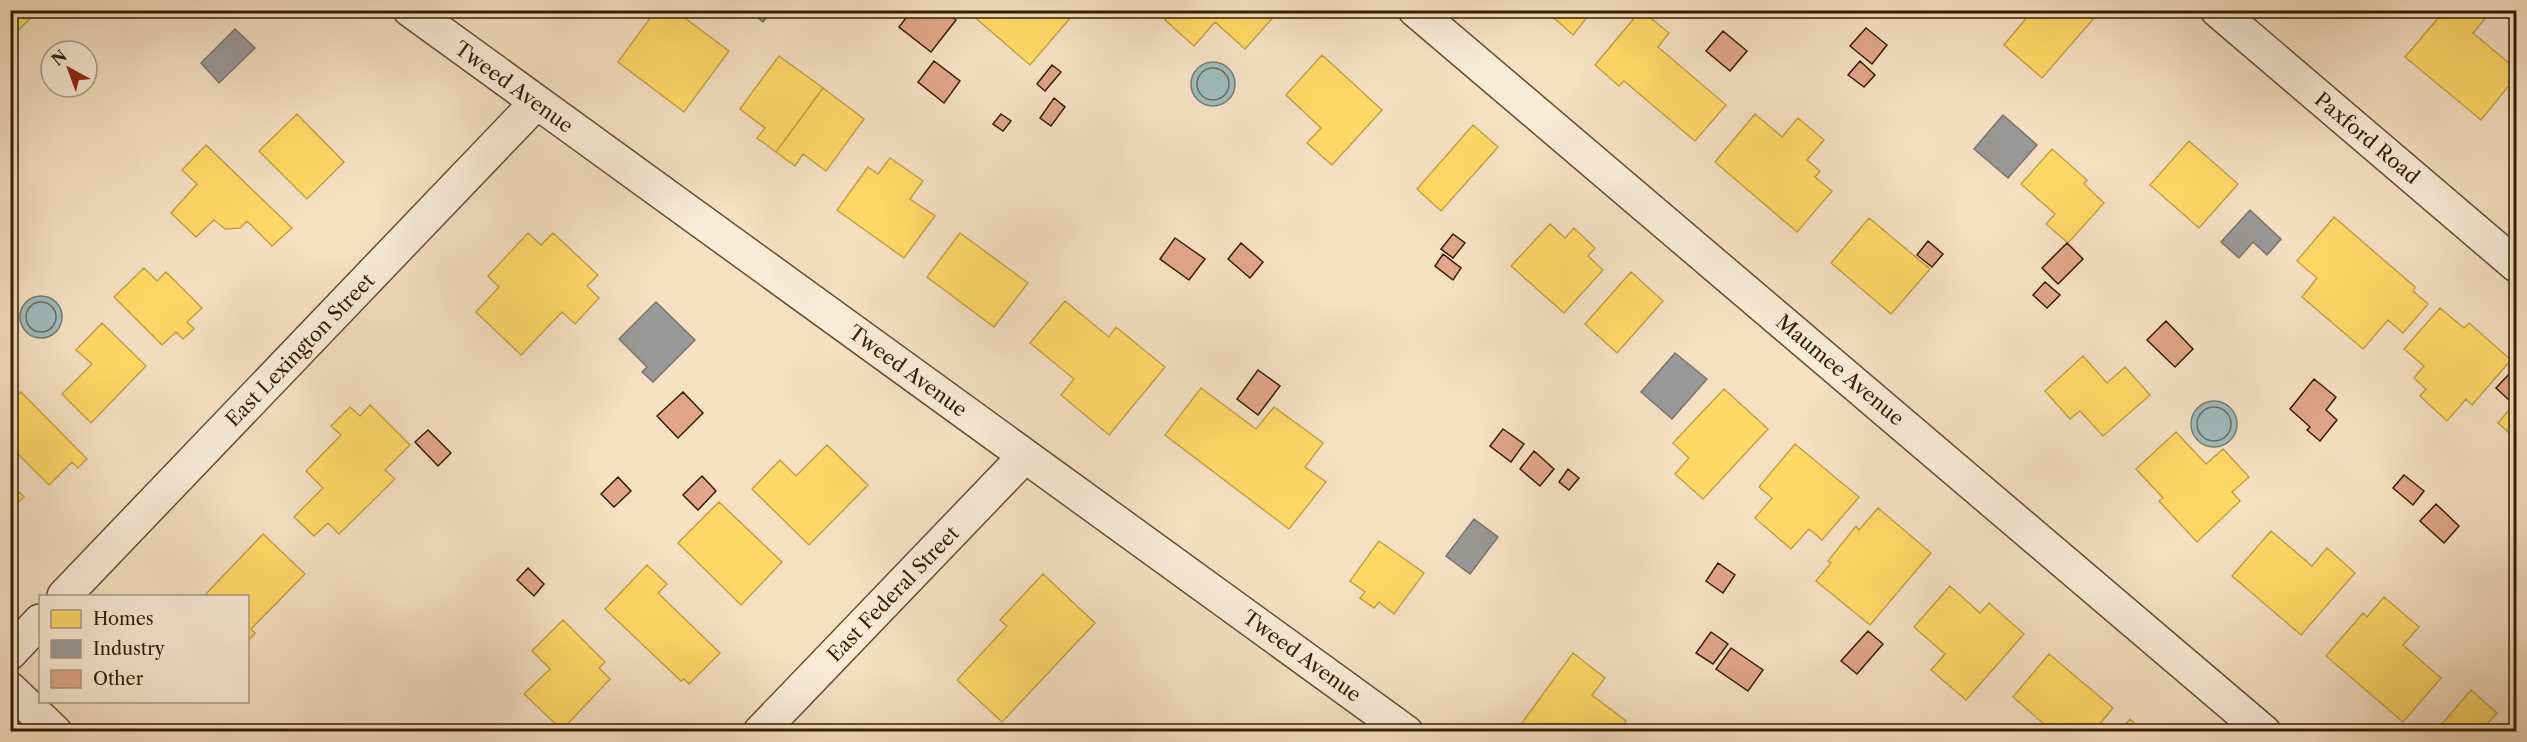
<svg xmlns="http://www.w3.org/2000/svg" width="2527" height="742" font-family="'Libre Caslon Text',serif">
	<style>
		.water { fill: #9fbbbb; stroke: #747c70; stroke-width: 1.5 }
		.homes { fill: #ffd966; stroke: #c2a147; stroke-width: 1.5 }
		.industry { fill: #999; stroke: #7b746b; stroke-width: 1.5 }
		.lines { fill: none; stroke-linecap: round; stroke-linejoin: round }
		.shore { stroke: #6a6c5e; stroke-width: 1.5 }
		.building { fill: #e1a589; stroke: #341d00; stroke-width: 1.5 }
		.minor-casing { stroke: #644e30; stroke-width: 36 }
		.minor { stroke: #f8ebd7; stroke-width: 33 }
		.labels { text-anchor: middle; stroke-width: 6; stroke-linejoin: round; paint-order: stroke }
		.street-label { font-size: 20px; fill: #341d00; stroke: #f8ebd7 }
	</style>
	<rect width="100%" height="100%" fill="#f5e0c2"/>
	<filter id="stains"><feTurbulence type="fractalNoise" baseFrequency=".00333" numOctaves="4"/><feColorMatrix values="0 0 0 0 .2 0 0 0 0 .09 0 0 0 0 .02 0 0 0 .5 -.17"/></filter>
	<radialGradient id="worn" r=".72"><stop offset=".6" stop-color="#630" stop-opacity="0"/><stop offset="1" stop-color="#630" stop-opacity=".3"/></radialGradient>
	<!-- water -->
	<path class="water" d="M1191 84a22 22 0 1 1 44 0a22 22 0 1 1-44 0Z
		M20 317a21 21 0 1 1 42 0a21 21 0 1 1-42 0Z
		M2191 424a23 23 0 1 1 46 0a23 23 0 1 1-46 0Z"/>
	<!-- homes -->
	<path class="homes" d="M 10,10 L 39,10 L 10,38 Z
		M 656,10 L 674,10 L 729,51 L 684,112 L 618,62 Z
		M 974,10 L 1077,10 L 1030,65 L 971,14 Z
		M 1174,10 L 1273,10 L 1277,13 L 1245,49 L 1215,22 L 1194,46 L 1165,20 Z
		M 1545,10 L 1593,10 L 1573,35 Z
		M 1641,10 L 1669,33 L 1658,47 L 1726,105 L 1695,141 L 1624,81 L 1619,86 L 1595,65 Z
		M 2033,10 L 2101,10 L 2042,78 L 2004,45 Z
		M 2445,10 L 2483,10 L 2488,15 L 2473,33 L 2516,69 L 2516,77 L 2481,120 L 2405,57 Z
		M 1322,55 L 1382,110 L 1332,165 L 1307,143 L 1321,128 L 1286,95 Z
		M 779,56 L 823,88 L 776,152 L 757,138 L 765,128 L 740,109 Z
		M 823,88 L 864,119 L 826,171 L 803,154 L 795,166 L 776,152 Z
		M 297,114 L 344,162 L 307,199 L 259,151 Z
		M 1755,114 L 1782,137 L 1798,118 L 1824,140 L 1807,160 L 1820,171 L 1815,177 L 1832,191 L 1797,232 L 1715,162 Z
		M 1473,125 L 1498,147 L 1441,211 L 1417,189 Z
		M 2189,141 L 2238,184 L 2199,228 L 2150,185 Z
		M 206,145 L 292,228 L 272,246 L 247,221 L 240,228 L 225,229 L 214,220 L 196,237 L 171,213 L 197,184 L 182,170 Z
		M 2052,149 L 2087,180 L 2084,184 L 2104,203 L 2068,243 L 2046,224 L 2055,214 L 2021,184 Z
		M 890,158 L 923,181 L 910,199 L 935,216 L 904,258 L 837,210 L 868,167 L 878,174 Z
		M 2334,217 L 2415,287 L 2413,291 L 2428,304 L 2403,333 L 2388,320 L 2363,349 L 2302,297 L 2317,278 L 2297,261 Z
		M 1869,218 L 1930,269 L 1891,314 L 1831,263 Z
		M 1550,224 L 1565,238 L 1574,228 L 1595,248 L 1588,256 L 1603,270 L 1564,313 L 1511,266 Z
		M 528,233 L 541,245 L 553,233 L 598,275 L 587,286 L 599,298 L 575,324 L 562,312 L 521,355 L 476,312 L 499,287 L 488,276 Z
		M 960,233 L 1028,283 L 994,327 L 927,277 Z
		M 144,268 L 157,281 L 166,272 L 202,308 L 187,322 L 194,329 L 183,339 L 176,332 L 162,345 L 114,297 Z
		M 1631,272 L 1663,301 L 1617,353 L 1585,324 Z
		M 1065,301 L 1109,337 L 1116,327 L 1165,367 L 1109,435 L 1061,395 L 1074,379 L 1030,343 Z
		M 2440,308 L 2464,328 L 2469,323 L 2511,360 L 2472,405 L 2466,399 L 2447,421 L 2420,396 L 2426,389 L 2414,378 L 2424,366 L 2404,349 Z
		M 102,323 L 146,366 L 91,423 L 62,394 L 92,364 L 76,350 Z
		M 2083,356 L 2107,383 L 2125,367 L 2150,395 L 2103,436 L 2080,411 L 2070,419 L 2045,391 Z
		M 1201,388 L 1256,429 L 1274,407 L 1323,443 L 1305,467 L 1326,482 L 1289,529 L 1165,435 Z
		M 1724,389 L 1768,429 L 1703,499 L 1675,474 L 1689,458 L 1673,443 Z
		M 21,392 L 87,459 L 78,468 L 72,462 L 49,485 L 10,446 L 10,403 Z
		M 2516,402 L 2516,439 L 2498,423 Z
		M 370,405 L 410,445 L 385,470 L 395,479 L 339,534 L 328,523 L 314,536 L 294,517 L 323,488 L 306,471 L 341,435 L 331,426 L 350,407 L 360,416 Z
		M 2176,432 L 2206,464 L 2223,449 L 2249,477 L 2232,492 L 2240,501 L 2197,542 L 2159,501 L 2163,498 L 2136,469 Z
		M 1795,444 L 1859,497 L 1822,540 L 1809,529 L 1791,549 L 1755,518 L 1772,498 L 1759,487 Z
		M 827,445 L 868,485 L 809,545 L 752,489 L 780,460 L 796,476 Z
		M 10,483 L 24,497 L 10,510 Z
		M 719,502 L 782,562 L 741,605 L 678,543 Z
		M 1878,508 L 1931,553 L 1870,625 L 1816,581 L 1831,563 L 1828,561 L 1856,526 L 1859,530 Z
		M 2271,531 L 2312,566 L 2327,548 L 2355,573 L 2301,635 L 2232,576 Z
		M 263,534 L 305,574 L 251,629 L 255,633 L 248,641 L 248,596 L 204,596 Z
		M 1379,541 L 1424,573 L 1394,614 L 1379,602 L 1374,608 L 1360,598 L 1365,592 L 1350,581 Z
		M 647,565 L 667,584 L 658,593 L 720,653 L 689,684 L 684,679 L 681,681 L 605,609 Z
		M 1043,574 L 1095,623 L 1002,722 L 957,680 L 1007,626 L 1000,620 Z
		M 1950,586 L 1980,613 L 1989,603 L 2024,634 L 1966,700 L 1931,670 L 1945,654 L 1914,627 Z
		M 2384,597 L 2419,627 L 2403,645 L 2441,678 L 2403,722 L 2326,656 L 2363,613 L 2367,617 Z
		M 563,620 L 605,662 L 599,668 L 610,679 L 562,730 L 524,694 L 550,669 L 532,651 Z
		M 1573,653 L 1605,678 L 1592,695 L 1626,721 L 1618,732 L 1531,732 L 1521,724 Z
		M 2049,654 L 2113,708 L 2093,732 L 2053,732 L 2013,697 Z
		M 2471,690 L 2497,713 L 2480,732 L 2435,732 Z
		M 2130,719 L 2144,732 L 2119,732 Z"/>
	<!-- industry -->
	<path class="industry" d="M 748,10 L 771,10 L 763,22 Z
		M 235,29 L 255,48 L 219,83 L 201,63 Z
		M 2003,115 L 2037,145 L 2008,178 L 1974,149 Z
		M 2250,210 L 2281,239 L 2267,255 L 2253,242 L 2239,258 L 2221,242 Z
		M 656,302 L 695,340 L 653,382 L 642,372 L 647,367 L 619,339 Z
		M 1675,353 L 1707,379 L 1672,419 L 1641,392 Z
		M 1474,519 L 1498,537 L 1470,574 L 1446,556 Z"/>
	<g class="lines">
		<!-- shore -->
		<path class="shore" d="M1197 84a16 16 0 1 1 32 0a16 16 0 1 1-32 0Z
			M26 317a15 15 0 1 1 30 0a15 15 0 1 1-30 0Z
			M2197 424a17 17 0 1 1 34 0a17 17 0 1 1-34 0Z"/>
	</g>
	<!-- building -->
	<path class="building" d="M 912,10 L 917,10 L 926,18 L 932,10 L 944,10 L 956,20 L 931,52 L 899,27 Z
		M 1866,28 L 1887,45 L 1872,64 L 1850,46 Z
		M 1723,31 L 1747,51 L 1730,71 L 1706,51 Z
		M 934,61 L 960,81 L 944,103 L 918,82 Z
		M 1860,61 L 1875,75 L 1864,87 L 1848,75 Z
		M 1052,65 L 1061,72 L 1045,91 L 1037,84 Z
		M 1054,98 L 1065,107 L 1051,126 L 1040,118 Z
		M 1001,114 L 1011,121 L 1003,131 L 993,124 Z
		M 1453,234 L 1465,243 L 1453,258 L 1441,249 Z
		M 1175,238 L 1205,259 L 1189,280 L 1160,259 Z
		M 1928,241 L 1943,254 L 1932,267 L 1917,255 Z
		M 1241,243 L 1263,262 L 1250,278 L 1228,259 Z
		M 2067,243 L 2083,259 L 2058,284 L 2042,268 Z
		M 1443,254 L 1461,268 L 1453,280 L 1435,266 Z
		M 2045,282 L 2060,295 L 2047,308 L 2033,295 Z
		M 2166,321 L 2193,349 L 2175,367 L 2147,340 Z
		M 1258,370 L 1280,386 L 1258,415 L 1237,399 Z
		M 2513,370 L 2516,372 L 2516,393 L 2510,401 L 2496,388 Z
		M 2314,379 L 2336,397 L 2326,410 L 2337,420 L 2320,441 L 2307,430 L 2310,427 L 2290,409 Z
		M 683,392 L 703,413 L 678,438 L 657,416 Z
		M 1503,429 L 1524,444 L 1511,462 L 1490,446 Z
		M 428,430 L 451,453 L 438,466 L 415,442 Z
		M 1534,451 L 1554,469 L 1540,486 L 1520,469 Z
		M 1568,469 L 1579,478 L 1569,490 L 1559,482 Z
		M 2404,475 L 2424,491 L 2413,505 L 2393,488 Z
		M 702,476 L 716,491 L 698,510 L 683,495 Z
		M 618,477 L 631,491 L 614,507 L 601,494 Z
		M 2436,504 L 2459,526 L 2444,543 L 2420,521 Z
		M 1718,563 L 1735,575 L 1723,593 L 1706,581 Z
		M 528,568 L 544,584 L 534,596 L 517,580 Z
		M 1868,631 L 1883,644 L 1857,674 L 1841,661 Z
		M 1711,632 L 1728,644 L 1713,664 L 1696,653 Z
		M 1731,648 L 1763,670 L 1748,691 L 1716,669 Z"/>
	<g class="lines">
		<defs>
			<path id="minor" d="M 410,10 L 1406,732
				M 1415,10 L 2264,732
				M 2217,10 L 2516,265
				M 64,596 L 536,103
				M 10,653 L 40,621
				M 10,689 L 55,732
				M 760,732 L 1025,456"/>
		</defs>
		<!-- minor casing -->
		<use href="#minor" class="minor-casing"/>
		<!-- minor -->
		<use href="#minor" class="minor"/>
	</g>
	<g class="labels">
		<!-- street labels -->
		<g class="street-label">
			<text transform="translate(514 87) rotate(36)" y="7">Tweed Avenue</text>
			<text transform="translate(2367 138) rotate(40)" y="7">Paxford Road</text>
			<text transform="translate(300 350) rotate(-46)" y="7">East Lexington Street</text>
			<text transform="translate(1840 370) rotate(40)" y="7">Maumee Avenue</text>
			<text transform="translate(908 371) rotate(36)" y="7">Tweed Avenue</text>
			<text transform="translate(893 594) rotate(-46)" y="7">East Federal Street</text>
			<text transform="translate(1302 656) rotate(36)" y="7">Tweed Avenue</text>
		</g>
	</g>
	<!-- margin -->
	<rect width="2527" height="742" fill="none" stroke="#f5e0c2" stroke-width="36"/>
	<rect x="12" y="12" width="2503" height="718" fill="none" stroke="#341d00" stroke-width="3"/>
	<rect x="18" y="18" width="2491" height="706" fill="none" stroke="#341d00" stroke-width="1.5"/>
	<!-- legend -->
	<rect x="39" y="595" width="210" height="108" fill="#f8ebd7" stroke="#aa9981" stroke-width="1.5"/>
	<rect x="51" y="610" width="30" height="18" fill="#ffd966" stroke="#aa9981" stroke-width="1.5"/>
	<text x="93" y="625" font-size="18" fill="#341d00">Homes</text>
	<rect x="51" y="640" width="30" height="18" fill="#999999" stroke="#aa9981" stroke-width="1.5"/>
	<text x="93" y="655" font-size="18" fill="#341d00">Industry</text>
	<rect x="51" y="670" width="30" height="18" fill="#e1a589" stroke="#aa9981" stroke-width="1.5"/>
	<text x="93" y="685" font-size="18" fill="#341d00">Other</text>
	<!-- north arrow -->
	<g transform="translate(69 69) rotate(319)"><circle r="28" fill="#f8ebd7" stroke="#aa9981" stroke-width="1.5"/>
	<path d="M0-4.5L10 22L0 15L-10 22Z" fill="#8f2418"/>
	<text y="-9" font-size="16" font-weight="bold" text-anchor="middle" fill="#341d00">N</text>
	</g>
	<rect width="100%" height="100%" filter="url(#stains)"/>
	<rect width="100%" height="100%" fill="url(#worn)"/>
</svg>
